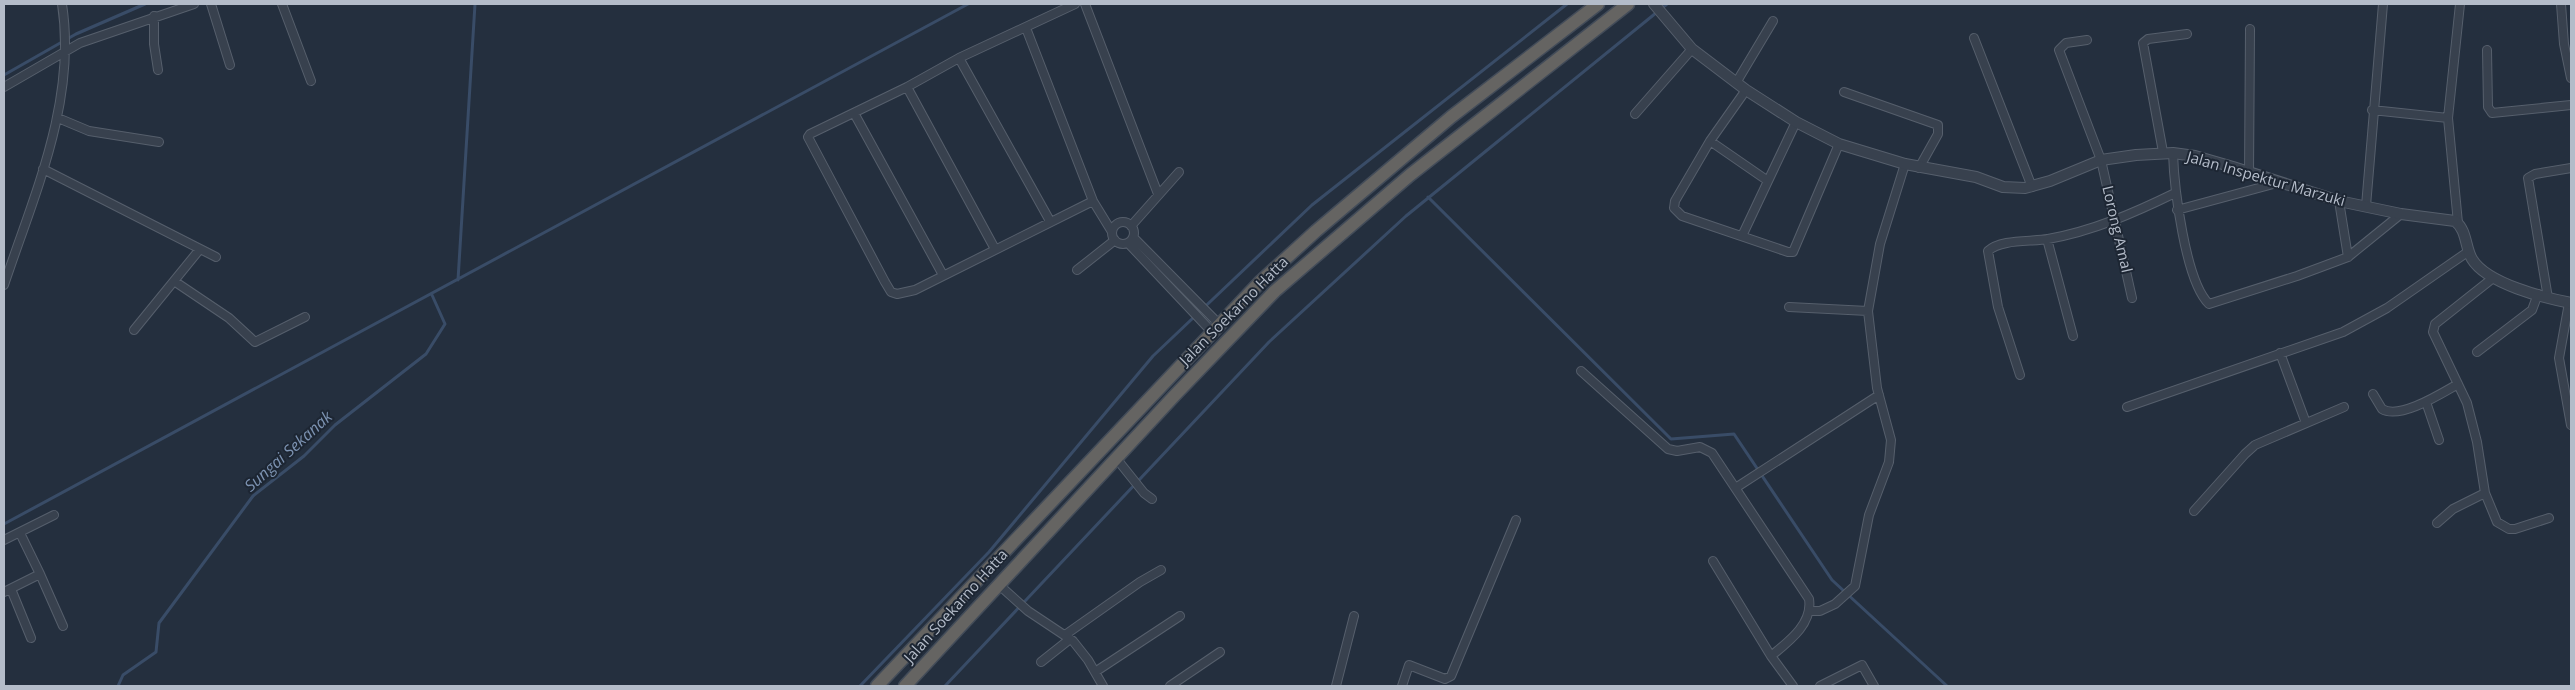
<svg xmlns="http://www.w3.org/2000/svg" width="2575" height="690" font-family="'Open Sans',sans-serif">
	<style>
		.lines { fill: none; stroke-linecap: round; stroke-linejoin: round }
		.stream { stroke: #394c67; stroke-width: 3 }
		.minor-casing { stroke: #565f6c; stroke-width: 10 }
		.tertiary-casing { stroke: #565f6c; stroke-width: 12 }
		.trunk-casing { stroke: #434c59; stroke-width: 15 }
		.minor { stroke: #38414e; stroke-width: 8 }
		.tertiary { stroke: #38414e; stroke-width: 10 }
		.trunk { stroke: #656462; stroke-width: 12 }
		.labels { text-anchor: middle; stroke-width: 4; stroke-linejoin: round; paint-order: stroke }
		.street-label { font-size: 15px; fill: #b4bcc9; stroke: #1d2633 }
		.water-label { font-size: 16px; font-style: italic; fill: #7c92b1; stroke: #1d2633 }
	</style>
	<rect width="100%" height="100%" fill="#242f3e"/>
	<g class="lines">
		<!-- stream -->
		<path class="stream" d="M 4,75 L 76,34 L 145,4
			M 1428,197 L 1671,439 L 1734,434 L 1832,580 L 1947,686
			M 458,280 L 475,4
			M 4,524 L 968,4
			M 118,686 L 123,675 L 156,652 L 159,623 L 253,496 L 304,456 L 335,425 L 426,354 L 445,324 L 432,295
			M 860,686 L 989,552 L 1153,356 L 1312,205 L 1567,4
			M 945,686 L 1269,342 L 1406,216 L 1667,4"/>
		<defs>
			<path id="minor" d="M 211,4 L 230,65
				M 282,4 L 311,81
				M 1075,4 L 959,58 L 907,87 L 810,134 L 808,137 L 885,282 L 891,292 L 897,294 L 915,290 L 1093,201
				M 1085,4 L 1158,194
				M 2561,4 L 2564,44 L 2571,78
				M 154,16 L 154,44 L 158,70
				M 1026,28 L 1093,201 L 1112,232
				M 1974,38 L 2032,187
				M 2087,40 L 2066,43 L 2059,50 L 2101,160 L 2132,298
				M 2487,50 L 2488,107 L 2492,113 L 2571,105
				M 959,58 L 1050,221
				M 1736,83 L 1773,21
				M 4,87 L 80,43 L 194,4
				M 907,87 L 995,249
				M 1746,90 L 1710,141 L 1675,201 L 1674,208 L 1682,216 L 1788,252 L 1793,252 L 1839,144
				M 1844,92 L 1938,125 L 1938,134 L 1919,168
				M 2372,110 L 2448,118
				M 854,113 L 943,275
				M 1635,114 L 1692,49
				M 58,118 L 89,131 L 159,142
				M 1710,141 L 1768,181 L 1796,122
				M 2163,152 L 2143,43 L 2148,39 L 2187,34
				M 2173,153 C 2174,186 2185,281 2209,304 L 2297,276 L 2348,257 L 2401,214
				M 43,169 L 216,257
				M 2249,173 L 2250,29
				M 2339,201 L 2348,257
				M 2366,206 L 2383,4
				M 2177,210 L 2277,183
				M1112 233a11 11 0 1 1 22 0a11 11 0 1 1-22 0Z
				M 2458,223 L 2448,118 L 2460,4
				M 1131,226 L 1179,172
				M 1742,236 L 1768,181
				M 1133,237 L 1219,324
				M 2047,239 L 2073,336
				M 1128,243 L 1212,332
				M 1077,270 L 1115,240
				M 2493,278 L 2435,324 L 2433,332 L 2467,403 L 2477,442 L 2485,493 L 2497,522 L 2509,529 L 2515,529 L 2549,518
				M 174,281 L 229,318 L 255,342 L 305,317
				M 4,285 C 34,195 77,101 62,4
				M 2548,298 L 2528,178 L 2535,174 L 2571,168
				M 2569,303 L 2559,358 L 2571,425
				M 1789,307 L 1868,311
				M 134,330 L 200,249
				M 2477,352 L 2532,310 L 2538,294
				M 2280,353 L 2306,423
				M 1581,371 L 1668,449 L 1677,451 L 1700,447 L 1712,453 L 1809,599 C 1813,624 1788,642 1771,656
				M 2020,375 L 1998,307 L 1988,251 C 2001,239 2030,242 2048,239 C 2093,231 2134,213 2175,193
				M 2373,394 L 2382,409 C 2400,420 2442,393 2458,384
				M 2426,402 L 2439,440
				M 2127,407 L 2343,332 L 2387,308 L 2469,251
				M 1116,458 L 1144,493 L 1152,499
				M 1737,487 L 1879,395
				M 2194,511 L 2245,454 L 2255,445 L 2344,407
				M 2437,523 L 2453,509 L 2485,493
				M 4,540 L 54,515
				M 1713,561 L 1771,656 L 1793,686
				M 40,574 L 63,626
				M 998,584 L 1028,611 L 1073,641 L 1088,660 L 1103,686
				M 11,589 L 31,638
				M 4,592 L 40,574 L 20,533
				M 1809,611 L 1820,611 L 1835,604 L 1855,586 L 1869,515 L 1889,462 L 1891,440 L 1877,388 L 1868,311 L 1880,244 L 1905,164
				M 1065,635 L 1140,582 L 1161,570
				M 1041,662 L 1070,639
				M 1095,672 L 1180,616
				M 1170,686 L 1220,652
				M 1336,686 L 1354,616
				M 1402,686 L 1409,665 L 1445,679 L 1451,676 L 1516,520
				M 1820,686 L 1862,665 L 1874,686"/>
			<path id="tertiary" d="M 1654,4 L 1692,49 L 1746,90 L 1796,122 L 1839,144 L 1905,164 L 1976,177 L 2003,187 L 2025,188 L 2050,181 L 2101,160 L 2136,155 L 2173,153 L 2195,156 L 2233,167 L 2339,201 L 2401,214 L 2455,221 C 2467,230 2465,247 2472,259 C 2487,284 2545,298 2571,303"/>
			<path id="trunk" d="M 877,686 L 1261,281 L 1316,231 L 1451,117 L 1598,4
				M 905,686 L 1175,395 L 1275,291 L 1410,175 L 1628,4"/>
		</defs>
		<!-- minor casing -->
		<use href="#minor" class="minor-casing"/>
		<!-- tertiary casing -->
		<use href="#tertiary" class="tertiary-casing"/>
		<!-- trunk casing -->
		<use href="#trunk" class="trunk-casing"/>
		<!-- minor -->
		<use href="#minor" class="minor"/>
		<!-- tertiary -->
		<use href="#tertiary" class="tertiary"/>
		<!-- trunk -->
		<use href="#trunk" class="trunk"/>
	</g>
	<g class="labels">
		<!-- street labels -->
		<g class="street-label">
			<text transform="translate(2266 179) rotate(16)" y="5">Jalan Inspektur Marzuki</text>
			<text transform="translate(2117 229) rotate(77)" y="5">Lorong Amal</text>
			<text transform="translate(1234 311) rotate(-45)" y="5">Jalan Soekarno Hatta</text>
			<text transform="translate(956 606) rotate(-48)" y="5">Jalan Soekarno Hatta</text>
		</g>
		<!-- water labels -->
		<g class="water-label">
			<text transform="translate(288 451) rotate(-42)" y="6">Sungai Sekanak</text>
		</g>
	</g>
	<!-- border -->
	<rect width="2575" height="690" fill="none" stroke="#b4bcc9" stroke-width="10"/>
</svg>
